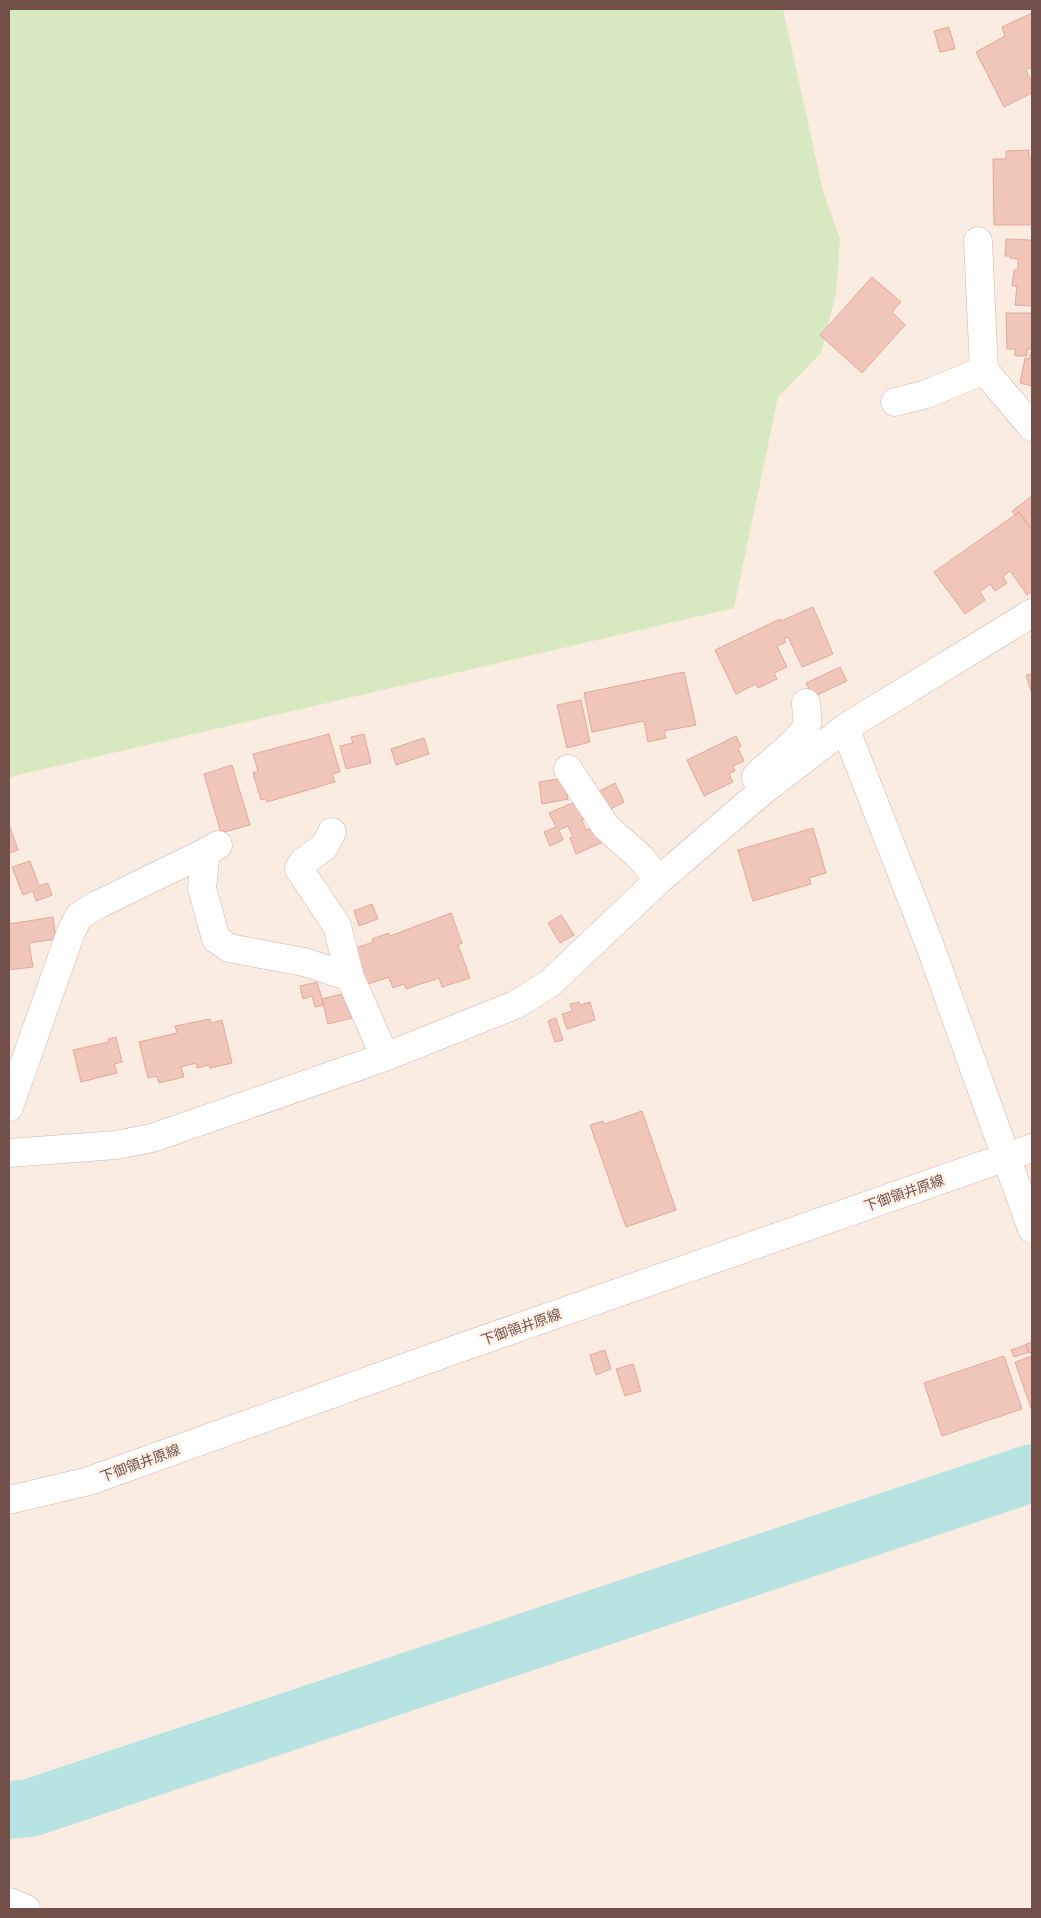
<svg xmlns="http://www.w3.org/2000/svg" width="1041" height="1918" font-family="Roboto,'Noto Sans JP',sans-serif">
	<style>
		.green { fill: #d8e8c1 }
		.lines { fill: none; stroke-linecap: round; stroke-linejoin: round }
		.river { stroke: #b7e4e2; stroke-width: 58 }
		.building { fill: #f0c5ba; stroke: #e2a89b }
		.minor-casing { stroke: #ceb4ac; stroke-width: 29 }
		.secondary-casing { stroke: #d1b3a9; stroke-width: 29 }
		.minor { stroke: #fff; stroke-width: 28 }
		.secondary { stroke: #fff; stroke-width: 28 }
		.labels { text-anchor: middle; stroke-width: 5; stroke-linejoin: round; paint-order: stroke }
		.street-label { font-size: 14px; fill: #725049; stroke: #fef1e7 }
	</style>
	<rect width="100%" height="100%" fill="#fbece2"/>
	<!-- green -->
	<path class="green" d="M 9,9 L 783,9 L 823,191 L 840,239 L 836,294 L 821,353 L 778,397 L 734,608 L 14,776 L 9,779 Z"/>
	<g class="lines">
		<!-- river -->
		<path class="river" d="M 9,1810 L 30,1808 L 1032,1473"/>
	</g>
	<!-- building -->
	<path class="building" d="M 1032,13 L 1032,67 L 1026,70 L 1032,83 L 1032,93 L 1004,107 L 976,52 L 1005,36 L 1002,27 Z
		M 949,27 L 955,49 L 940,52 L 934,31 Z
		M 1029,150 L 1029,158 L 1032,158 L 1032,225 L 994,225 L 993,159 L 1006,159 L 1006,151 Z
		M 1006,239 L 1032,240 L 1032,306 L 1015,305 L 1017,286 L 1012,286 L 1014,270 L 1018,270 L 1018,259 L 1010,258 L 1010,256 L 1005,256 Z
		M 872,277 L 901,302 L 892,312 L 905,325 L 862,373 L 820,335 Z
		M 1006,313 L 1032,313 L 1032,349 L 1027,349 L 1027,356 L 1015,356 L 1015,349 L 1007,349 Z
		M 1031,352 L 1032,353 L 1032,386 L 1020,383 L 1025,358 L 1029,359 Z
		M 1032,496 L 1032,530 L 1019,512 L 1015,515 L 1012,511 Z
		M 1019,512 L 1032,530 L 1032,591 L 1027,595 L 1010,571 L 1003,577 L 1007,583 L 995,591 L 990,584 L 980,592 L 985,600 L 965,614 L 934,572 Z
		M 813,607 L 833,654 L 802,667 L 788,637 L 784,639 L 786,642 L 777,646 L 787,667 L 774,673 L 777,679 L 758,688 L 756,684 L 736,694 L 715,650 L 780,619 L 781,621 Z
		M 840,667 L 847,681 L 813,697 L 806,683 Z
		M 684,672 L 696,725 L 664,731 L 666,738 L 648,742 L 644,721 L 592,732 L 584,693 Z
		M 1032,674 L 1032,694 L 1026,675 Z
		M 581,700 L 590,742 L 567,748 L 557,705 Z
		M 329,734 L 340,772 L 332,774 L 335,782 L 267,802 L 265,799 L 261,800 L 253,773 L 258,771 L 253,754 Z
		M 364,734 L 371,763 L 346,769 L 340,746 L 353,743 L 351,737 Z
		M 736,736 L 741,746 L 738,748 L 744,761 L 733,766 L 735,771 L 729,774 L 733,782 L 704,796 L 687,760 Z
		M 424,738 L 429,754 L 396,765 L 391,749 Z
		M 232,765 L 250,825 L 221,833 L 204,774 Z
		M 564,778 L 568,799 L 542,804 L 539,782 Z
		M 615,783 L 624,802 L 605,812 L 596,793 Z
		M 577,801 L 585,819 L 582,820 L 586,830 L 594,827 L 601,843 L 576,854 L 570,838 L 573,837 L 568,826 L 559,830 L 563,840 L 550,846 L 544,832 L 556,827 L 549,813 Z
		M 9,824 L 18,850 L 9,853 Z
		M 813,828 L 826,873 L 809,878 L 811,884 L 753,901 L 738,850 Z
		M 30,861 L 39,886 L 48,883 L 52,895 L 36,901 L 33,891 L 23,895 L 12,867 Z
		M 372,904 L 378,919 L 359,926 L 354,911 Z
		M 451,913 L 462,943 L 458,945 L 470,978 L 442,987 L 439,978 L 406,989 L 404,984 L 393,988 L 389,977 L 365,985 L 356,959 L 359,957 L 356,948 L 373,942 L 372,939 L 389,933 L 390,936 Z
		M 561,915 L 574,935 L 560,943 L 548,923 Z
		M 53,917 L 56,939 L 29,943 L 33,967 L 9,970 L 9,924 Z
		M 317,982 L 324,1005 L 315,1007 L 312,996 L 303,999 L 300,986 Z
		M 346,993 L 352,1018 L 328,1024 L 322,999 Z
		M 579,1002 L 580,1005 L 590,1002 L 595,1020 L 567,1029 L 562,1014 L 572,1011 L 570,1004 Z
		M 556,1018 L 563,1040 L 555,1042 L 548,1021 Z
		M 210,1019 L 211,1023 L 222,1020 L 232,1063 L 210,1068 L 209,1065 L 197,1068 L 196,1063 L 181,1067 L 184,1077 L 159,1083 L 157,1076 L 148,1078 L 139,1042 L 177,1033 L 175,1026 Z
		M 116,1037 L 122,1062 L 114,1064 L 117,1073 L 81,1082 L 73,1050 L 109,1042 L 108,1039 Z
		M 642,1111 L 676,1210 L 626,1227 L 590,1125 L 603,1121 L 605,1124 Z
		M 1032,1342 L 1032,1352 L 1029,1353 L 1026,1344 Z
		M 1026,1345 L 1029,1352 L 1014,1357 L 1011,1350 Z
		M 605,1350 L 611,1369 L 596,1375 L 590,1355 Z
		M 1004,1356 L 1022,1409 L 942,1436 L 924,1383 Z
		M 1032,1356 L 1032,1411 L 1015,1362 Z
		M 633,1364 L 641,1391 L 625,1396 L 616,1369 Z"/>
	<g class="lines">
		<defs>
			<path id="minor" d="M 978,241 L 984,370 L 1032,427
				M 895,402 L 927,394 L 984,370
				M 845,728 L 929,943 L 1032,1229
				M 568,769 L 606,827 L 639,856 L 659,880
				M 757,780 L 756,777 C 768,761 804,742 807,723 C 808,717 806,709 806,703
				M 332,832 L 324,847 L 303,862 L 299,869 L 337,926 L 350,977 L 385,1057
				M 218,845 L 206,852 L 202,888 L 216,939 L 229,948 L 304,962 L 350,977
				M 9,1107 L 71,932 L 79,916 L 97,905 L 206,852
				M 9,1153 L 116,1145 L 152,1138 L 385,1057 L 515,1005 L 549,984 L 659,880 L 760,793 L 845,728 L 1032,613
				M 9,1902 L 26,1909"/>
			<path id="secondary" d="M 9,1500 L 89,1481 L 457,1349 L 1032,1148"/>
		</defs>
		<!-- minor casing -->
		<use href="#minor" class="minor-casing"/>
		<!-- secondary casing -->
		<use href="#secondary" class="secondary-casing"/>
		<!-- minor -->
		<use href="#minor" class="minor"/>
		<!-- secondary -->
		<use href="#secondary" class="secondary"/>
	</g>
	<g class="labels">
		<!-- street labels -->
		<g class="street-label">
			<text transform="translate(904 1193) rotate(-19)" y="5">下御領井原線</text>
			<text transform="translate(521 1327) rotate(-19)" y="5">下御領井原線</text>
			<text transform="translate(140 1463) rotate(-20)" y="5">下御領井原線</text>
		</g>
	</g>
	<!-- border -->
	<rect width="1041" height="1918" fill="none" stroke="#725049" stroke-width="20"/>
</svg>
